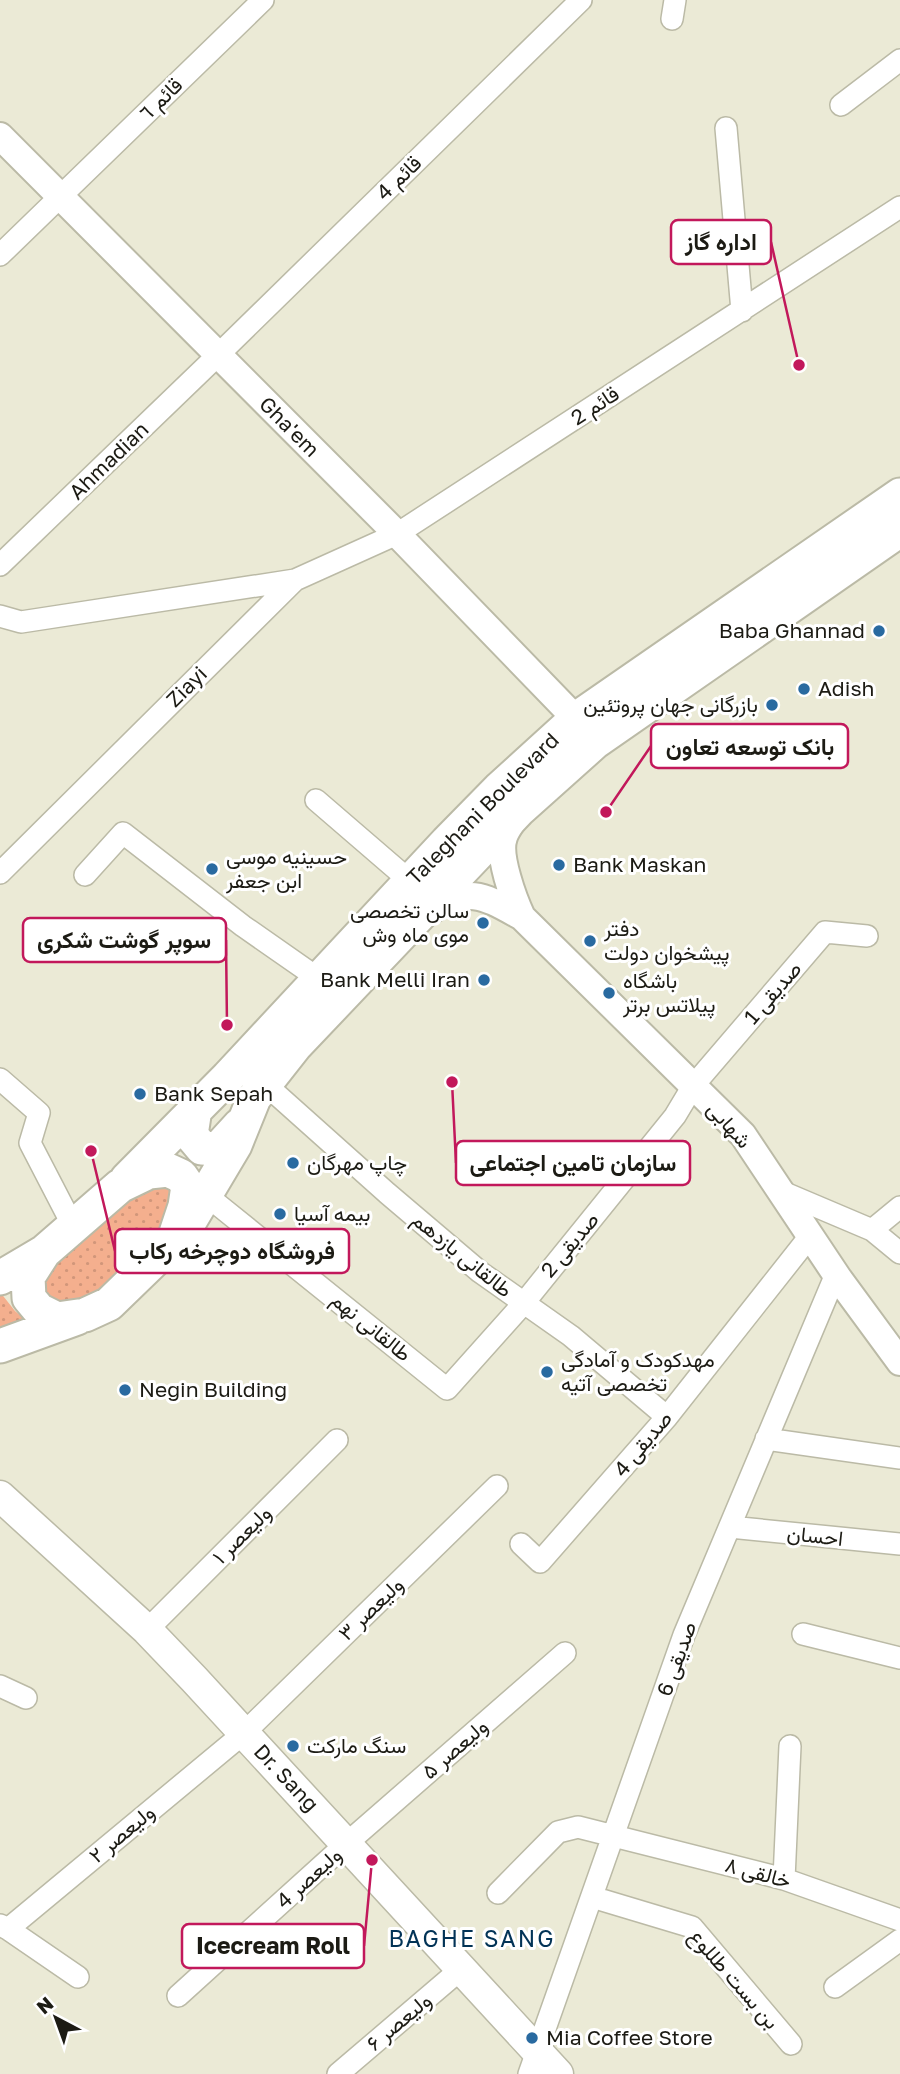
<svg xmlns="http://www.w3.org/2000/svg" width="900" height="2074" font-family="'Golos Text',Vazirmatn,sans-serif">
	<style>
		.grass { fill: url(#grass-dots) }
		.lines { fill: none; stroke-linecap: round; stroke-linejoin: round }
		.minor-casing { stroke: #bbbaa6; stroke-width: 24 }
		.tertiary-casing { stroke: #bbbaa6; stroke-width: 30 }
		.secondary-casing { stroke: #bbbaa6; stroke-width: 33 }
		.primary-casing { stroke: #bbbaa6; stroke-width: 37 }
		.minor { stroke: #fff; stroke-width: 21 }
		.tertiary { stroke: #fff; stroke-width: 26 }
		.secondary { stroke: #fff; stroke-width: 30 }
		.primary { stroke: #fff; stroke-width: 33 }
		.poi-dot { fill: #296aa0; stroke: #fff; stroke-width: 2.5 }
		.labels { text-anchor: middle; stroke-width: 6; stroke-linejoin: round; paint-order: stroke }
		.street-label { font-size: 21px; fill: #1c1b14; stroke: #fff }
		.poi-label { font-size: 21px; fill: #1c1b14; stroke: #fff; text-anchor: start }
		.neighbourhood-label { font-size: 23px; letter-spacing: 2px; fill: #023356; stroke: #fff }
		.leader { fill: none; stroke: #c2185b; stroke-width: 2.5 }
		.callout-dot { fill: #c2185b; stroke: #fff; stroke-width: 2.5 }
		.callout { fill: #fff; stroke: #c2185b; stroke-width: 2.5 }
		.callout-label { font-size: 23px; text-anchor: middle; font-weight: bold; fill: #1c1b14 }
	</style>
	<defs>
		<pattern id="grass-dots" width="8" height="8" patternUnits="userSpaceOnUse" patternTransform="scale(1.75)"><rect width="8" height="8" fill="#f4af8e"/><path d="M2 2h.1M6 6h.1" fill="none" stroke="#d1967a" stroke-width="1.8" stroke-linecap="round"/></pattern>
	</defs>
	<rect width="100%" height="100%" fill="#ebead6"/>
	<!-- grass -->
	<path class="grass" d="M 162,1180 L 178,1191 L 168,1235 L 78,1308 L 37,1295 L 39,1276 L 90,1222 Z
		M 0,1292 L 15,1311 L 32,1325 L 0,1336 Z"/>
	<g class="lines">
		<defs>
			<path id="minor" d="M 672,19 L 675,0
				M 841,105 L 900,60
				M 726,128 L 742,311
				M 0,255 L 263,0
				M 0,565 L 217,356 L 581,0
				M 0,616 L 21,622 L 295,580
				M 316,800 L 410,881
				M 0,873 L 295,580 L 397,534 L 900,207
				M 85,875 L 123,833 L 243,926 L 319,979
				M 0,1079 L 39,1113 L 30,1143 L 73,1226
				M 265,1084 L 387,1193 L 480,1272 L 571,1336 L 667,1417
				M 780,1191 L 872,1230 L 900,1253
				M 206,1195 L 447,1389 L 523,1304 L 675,1116 L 693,1086 L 825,932 L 867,936
				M 872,1230 L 900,1207
				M 766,1439 L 900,1458
				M 730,1527 L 900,1544
				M 521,1544 L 540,1562 L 667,1417 L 810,1236
				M 147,1630 L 337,1440
				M 803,1634 L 900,1658
				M 0,1686 L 26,1698
				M 784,1879 L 790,1746
				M 498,1893 L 558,1832 L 578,1827 L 784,1879 L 900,1920
				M 592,1897 L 692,1927 L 791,2044
				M 0,1925 L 8,1929 L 244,1733 L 497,1486
				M 8,1929 L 78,1977
				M 835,1987 L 900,1940
				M 178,1996 L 346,1844 L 565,1653
				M 338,2074 L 461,1969
				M 529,2074 L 684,1635 L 836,1274"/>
			<path id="tertiary" d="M 0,136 L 397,534 L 576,719
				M 515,817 C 512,823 506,830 504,837 C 497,855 514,900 522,917
				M 429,912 C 469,885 484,896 522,917 L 743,1135 L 839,1279 L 900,1362"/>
			<path id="secondary" d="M 0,1496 L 147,1630 L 194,1679 L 558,2074"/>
			<path id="primary" d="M 195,1109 L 191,1135 L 202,1148 L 218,1149 L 240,1125
				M 127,1179 L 228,1077 L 447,842 L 499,789 L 576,719 L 900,495
				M 173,1242 L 185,1206 L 188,1186 L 181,1176 L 168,1170 L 149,1172 L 120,1186 L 44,1252 L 28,1277 L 29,1298 L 39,1310 L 57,1319 L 85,1315 L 109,1304 L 173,1242 L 191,1219 L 235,1145 L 254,1098 L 295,1046 L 519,810 L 595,742 L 900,530
				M 0,1278 L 44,1252
				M 0,1346 L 77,1318"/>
		</defs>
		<!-- minor casing -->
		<use href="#minor" class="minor-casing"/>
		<!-- tertiary casing -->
		<use href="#tertiary" class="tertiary-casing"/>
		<!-- secondary casing -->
		<use href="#secondary" class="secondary-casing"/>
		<!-- primary casing -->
		<use href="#primary" class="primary-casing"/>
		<!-- minor -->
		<use href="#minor" class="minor"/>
		<!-- tertiary -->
		<use href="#tertiary" class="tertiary"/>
		<!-- secondary -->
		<use href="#secondary" class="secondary"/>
		<!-- primary -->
		<use href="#primary" class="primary"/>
	</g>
	<!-- markers -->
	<g class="poi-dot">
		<circle cx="879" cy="631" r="7"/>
		<circle cx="804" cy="689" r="7"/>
		<circle cx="772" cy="705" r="7"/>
		<circle cx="559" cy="865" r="7"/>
		<circle cx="212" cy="869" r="7"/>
		<circle cx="483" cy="923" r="7"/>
		<circle cx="590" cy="941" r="7"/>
		<circle cx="484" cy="980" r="7"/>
		<circle cx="609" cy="993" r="7"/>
		<circle cx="140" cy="1094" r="7"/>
		<circle cx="293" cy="1163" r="7"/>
		<circle cx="280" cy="1214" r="7"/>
		<circle cx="547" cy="1372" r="7"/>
		<circle cx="125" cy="1390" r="7"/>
		<circle cx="293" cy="1746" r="7"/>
		<circle cx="532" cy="2038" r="7"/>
	</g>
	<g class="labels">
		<!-- street labels -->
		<g class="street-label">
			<text transform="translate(161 99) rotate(-44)" y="7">قائم ٦</text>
			<text transform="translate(399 178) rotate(-44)" y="7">قائم 4</text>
			<text transform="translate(595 406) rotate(-33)" y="7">قائم 2</text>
			<text transform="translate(289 427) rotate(45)" y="7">Gha'em</text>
			<text transform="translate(109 461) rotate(-44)" y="7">Ahmadian</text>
			<text transform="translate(187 687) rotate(-45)" y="7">Ziayi</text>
			<text transform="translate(483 809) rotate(-45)" y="7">Taleghani Boulevard</text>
			<text transform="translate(773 993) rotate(-49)" y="7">صدیقی 1</text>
			<text transform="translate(729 1125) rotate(48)" y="7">شهابی</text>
			<text transform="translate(570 1245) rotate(-50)" y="7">صدیقی 2</text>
			<text transform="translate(462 1255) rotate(39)" y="7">طالقانی یازدهم</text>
			<text transform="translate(371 1327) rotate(39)" y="7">طالقانی نهم</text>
			<text transform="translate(643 1444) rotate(-50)" y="7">صدیقی 4</text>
			<text transform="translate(242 1535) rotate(-45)" y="7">ولیعصر ١</text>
			<text transform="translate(815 1536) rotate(6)" y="7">احسان</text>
			<text transform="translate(371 1609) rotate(-44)" y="7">ولیعصر ٣</text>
			<text transform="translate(677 1659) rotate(-70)" y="7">صدیقی 6</text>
			<text transform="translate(455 1749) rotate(-41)" y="7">ولیعصر ۵</text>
			<text transform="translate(286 1778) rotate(47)" y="7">Dr. Sang</text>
			<text transform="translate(122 1834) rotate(-40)" y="7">ولیعصر ٢</text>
			<text transform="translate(758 1873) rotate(15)" y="7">خالقی ۸</text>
			<text transform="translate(309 1878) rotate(-42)" y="7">ولیعصر 4</text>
			<text transform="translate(734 1979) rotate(49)" y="7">بن بست طللوع</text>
			<text transform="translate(399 2022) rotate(-40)" y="7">ولیعصر ۶</text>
		</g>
		<!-- poi labels -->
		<g class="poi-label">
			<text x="865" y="638" text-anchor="end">Baba Ghannad</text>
			<text x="818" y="696">Adish</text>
			<text x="758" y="712" text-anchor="end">بازرگانی جهان پروتئین</text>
			<text x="226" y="864">حسینیه موسی<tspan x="226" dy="24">ابن جعفر</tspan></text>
			<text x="573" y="872">Bank Maskan</text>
			<text x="469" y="918" text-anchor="end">سالن تخصصی<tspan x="469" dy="24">موی ماه وش</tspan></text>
			<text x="604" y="936">دفتر<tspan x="604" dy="24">پیشخوان دولت</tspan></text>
			<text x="470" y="987" text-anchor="end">Bank Melli Iran</text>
			<text x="623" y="988">باشگاه<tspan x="623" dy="24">پیلاتس برتر</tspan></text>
			<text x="154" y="1101">Bank Sepah</text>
			<text x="307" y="1170">چاپ مهرگان</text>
			<text x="294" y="1221">بیمه آسیا</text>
			<text x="561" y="1367">مهدکودک و آمادگی<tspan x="561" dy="24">تخصصی آتیه</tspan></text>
			<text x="139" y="1397">Negin Building</text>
			<text x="307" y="1753">سنگ مارکت</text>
			<text x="546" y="2045">Mia Coffee Store</text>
		</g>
		<!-- neighbourhood labels -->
		<g class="neighbourhood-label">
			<text x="472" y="1947">BAGHE SANG</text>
		</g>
	</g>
	<!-- callouts -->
	<path class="leader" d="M799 365L771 242M606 812L651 746M227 1025L226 940M452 1082L456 1163M91 1151L115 1251M372 1860L364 1946"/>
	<g class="callout-dot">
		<circle cx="799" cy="365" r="7"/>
		<circle cx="606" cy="812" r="7"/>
		<circle cx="227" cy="1025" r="7"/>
		<circle cx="452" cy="1082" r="7"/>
		<circle cx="91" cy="1151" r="7"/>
		<circle cx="372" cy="1860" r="7"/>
	</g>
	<g class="callout">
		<rect x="671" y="220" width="100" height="44" rx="7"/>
		<rect x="651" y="724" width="197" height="44" rx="7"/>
		<rect x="23" y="918" width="203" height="44" rx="7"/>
		<rect x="456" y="1141" width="234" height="44" rx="7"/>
		<rect x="115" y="1229" width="234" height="44" rx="7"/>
		<rect x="182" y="1924" width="182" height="44" rx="7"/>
	</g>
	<g class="callout-label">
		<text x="721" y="250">اداره گاز</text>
		<text x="750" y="755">بانک توسعه تعاون</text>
		<text x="124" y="948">سوپر گوشت شکری</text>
		<text x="573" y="1171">سازمان تامین اجتماعی</text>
		<text x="232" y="1259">فروشگاه دوچرخه رکاب</text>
		<text x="273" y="1954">Icecream Roll</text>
	</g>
	<!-- north arrow -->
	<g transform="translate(56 2018) rotate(319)" stroke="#ffffff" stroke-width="5" paint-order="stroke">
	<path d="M0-5L12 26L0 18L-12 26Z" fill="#1c1b14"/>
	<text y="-10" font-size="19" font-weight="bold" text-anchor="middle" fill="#1c1b14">N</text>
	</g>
</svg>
